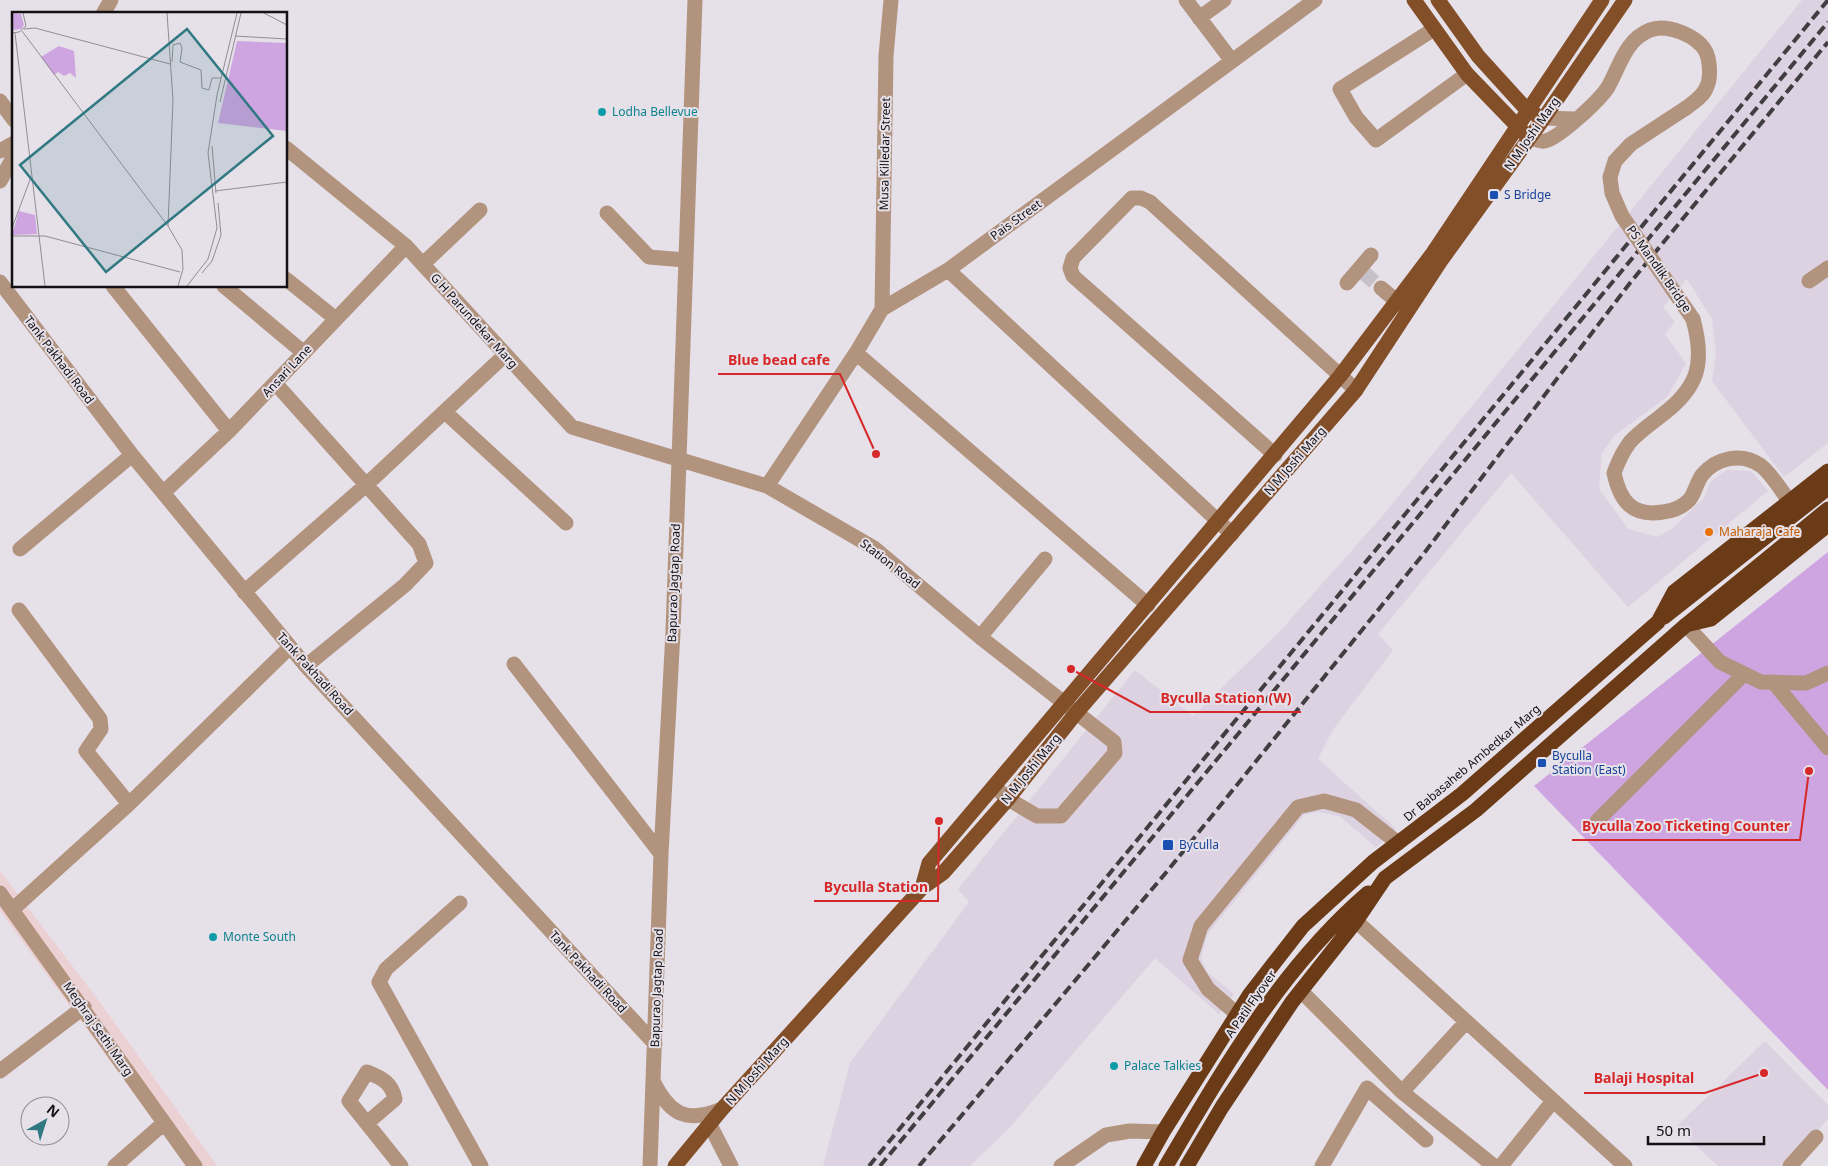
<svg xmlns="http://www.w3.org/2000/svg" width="1828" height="1166" font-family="'Noto Sans',sans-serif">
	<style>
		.commercial { fill: #ecd1d4 }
		.built { fill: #dcd2e1 }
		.green { fill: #cea5e1 }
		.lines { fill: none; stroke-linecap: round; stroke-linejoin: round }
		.minor-tunnel { stroke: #c6c1c9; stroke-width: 15; stroke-dasharray: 15 8; stroke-linecap: butt }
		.minor { stroke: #b1937e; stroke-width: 15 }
		.major { stroke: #834f28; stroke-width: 15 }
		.highway { stroke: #6a3b16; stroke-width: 15 }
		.rail { stroke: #413e42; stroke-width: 4; stroke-dasharray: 10 5; stroke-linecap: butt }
		.minor-bridge { stroke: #b1937e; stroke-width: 15 }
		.culture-dot { fill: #0f9aa8; stroke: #e6e0e9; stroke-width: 2 }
		.transit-dot { fill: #1a4fb4; stroke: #e6e0e9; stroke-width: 2 }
		.food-dot { fill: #e8710a; stroke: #e6e0e9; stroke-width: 2 }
		.labels { text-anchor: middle; stroke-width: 4; stroke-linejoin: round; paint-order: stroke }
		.culture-label { font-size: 12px; fill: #0d838f; stroke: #e6e0e9; text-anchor: start }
		.street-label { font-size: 12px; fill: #121013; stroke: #e6e0e9 }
		.transit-label { font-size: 12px; fill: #164399; stroke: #e6e0e9; text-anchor: start }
		.food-label { font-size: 12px; fill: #c56008; stroke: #e6e0e9; text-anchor: start }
		.inset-road { fill: none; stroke: #918d93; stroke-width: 1 }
		.view { fill: #317982; fill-opacity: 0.15; stroke: #317982; stroke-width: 2.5 }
		.inset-edge { fill: none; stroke: #121013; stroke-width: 2.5 }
		.leader { fill: none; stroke: #d62828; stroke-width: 2 }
		.callout-dot { fill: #d62828; stroke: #e6e0e9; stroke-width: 2 }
		.callout-label { font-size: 14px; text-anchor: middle; font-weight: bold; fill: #d62828; stroke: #e6e0e9; stroke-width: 4; stroke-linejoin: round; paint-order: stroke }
	</style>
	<rect width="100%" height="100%" fill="#e6e0e9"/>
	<!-- commercial -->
	<path class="commercial" d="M 0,871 L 99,1001 L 217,1166 L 187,1166 L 0,911 Z"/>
	<!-- built -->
	<path class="built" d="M 1802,0 L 1828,0 L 1828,443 L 1784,477 L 1712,381 L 1716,354 L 1712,319 L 1687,279 L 1663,307 L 1675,322 L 1665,334 L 1686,363 L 1668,396 L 1615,435 L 1602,453 L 1599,489 L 1628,529 L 1657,537 L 1672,529 L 1703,499 L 1711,481 L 1727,470 L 1751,471 L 1768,491 L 1628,607 L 1511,473 L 1378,634 L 1393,650 L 1332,731 L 1318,759 L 1396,829 L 1376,847 L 1339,816 L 1318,812 L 1304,815 L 1207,935 L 1201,958 L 1206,971 L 1234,994 L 1219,1014 L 1155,958 L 1010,1127 L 970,1166 L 823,1166 L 850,1063 L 969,902 L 958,889 L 1135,670 L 1193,716 L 1281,630 L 1385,513 Z
		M 1765,1041 L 1828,1105 L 1828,1119 L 1785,1166 L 1718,1166 L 1676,1127 Z"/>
	<!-- green -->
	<path class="green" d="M 1828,552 L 1828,1090 L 1534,786 Z"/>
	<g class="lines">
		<!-- minor-tunnel -->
		<path class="minor-tunnel" d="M 1363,272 L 1381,288"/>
		<!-- minor -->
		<path class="minor" d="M 1186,0 L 1232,61
			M 103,14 L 111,0
			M 1199,18 L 1224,0
			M 1434,29 L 1340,89 L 1356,117 L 1376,140 L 1467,74
			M 0,101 L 14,120
			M 1544,118 L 1575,119
			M 1530,138 C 1535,139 1540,142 1545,141 C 1559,138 1600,100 1608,87 C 1620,66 1625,40 1650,30 C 1667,23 1698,36 1706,52 C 1710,61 1711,78 1707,86 C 1704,96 1694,102 1686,108
			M 286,148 L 406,246 L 572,427 L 767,486 L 874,548 L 980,637 L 1114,742 L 1115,753 L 1061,816 L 1037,816 L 1008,799 L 994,786
			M 0,151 L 14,143
			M 0,181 L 14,156
			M 607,213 L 649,257 L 685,260
			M 423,264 L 480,210
			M 948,270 L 1232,534
			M 286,279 L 336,319
			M 1809,281 L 1828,268
			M 0,282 L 132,455 L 306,666 L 655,1044
			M 1347,283 L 1371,255
			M 113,286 L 229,431
			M 224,286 L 304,353
			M 1381,288 L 1407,310
			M 882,309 L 886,56 L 891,0
			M 1693,319 C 1705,363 1699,387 1662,415 C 1651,424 1639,432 1630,442 C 1623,451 1618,462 1614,473 C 1620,501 1632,517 1663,512 C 1673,511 1683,507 1690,499 C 1695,492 1697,482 1702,475 C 1716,458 1741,452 1760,465 C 1771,473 1781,490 1789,501
			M 856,353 L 1148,605
			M 276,384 L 419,544 L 426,563 L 405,585 L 306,666
			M 445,412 L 566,523
			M 1275,455 L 1073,276 L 1070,268 L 1073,258 L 1132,198 L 1141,198 L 1150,202 L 1356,390
			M 767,486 L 856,353 L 882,309 L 948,270 L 1315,0
			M 164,492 L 229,431 L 406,246
			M 20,549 L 132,455
			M 244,592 L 366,485 L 505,355
			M 19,610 L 100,719 L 101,729 L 86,751 L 129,804
			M 1686,625 L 1720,662 L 1761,682 L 1806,683 L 1828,673
			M 980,637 L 1045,559
			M 514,664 L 661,854
			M 1773,682 L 1828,748
			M 1597,821 L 1744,674
			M 0,893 L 195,1166
			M 460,903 L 386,969 L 379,982 L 481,1166
			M 13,909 L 129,804 L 290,647
			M 1356,921 L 1625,1166
			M 1301,991 L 1402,1092 L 1494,1166
			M 1237,1014 L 1208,989 L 1190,960 L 1201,926 L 1298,807 L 1324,801 L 1356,810 L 1398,843
			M 0,1071 L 84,1007
			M 654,1083 C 671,1116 688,1123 722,1109
			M 1402,1092 L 1466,1022
			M 367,1123 L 395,1099 C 392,1083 382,1078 367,1072 L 349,1101 L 401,1166
			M 710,1125 L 731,1166
			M 115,1166 L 164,1123
			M 650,1166 L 661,854 L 673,632 L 695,0
			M 1061,1166 L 1106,1135 L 1130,1131 L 1163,1132
			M 1322,1166 L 1367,1088 L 1426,1140
			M 1501,1166 L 1553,1101
			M 1790,1166 L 1816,1137"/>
		<!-- major -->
		<path class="major" d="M 1414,0 L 1467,74 L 1524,133
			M 1438,0 L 1478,56 L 1527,110 L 1535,114
			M 922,888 L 929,863 L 1340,376 L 1433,253 L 1602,0
			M 675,1166 L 722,1109 L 922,888 L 943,873 L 1008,799 L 1076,713 L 1356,390 L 1442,259 L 1544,118 L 1625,0"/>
		<!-- highway -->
		<path class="highway" d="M 1664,617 L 1828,488
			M 1690,624 L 1711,619 L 1828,525
			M 1144,1166 L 1163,1132 L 1250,994 L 1303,926 L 1373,862 L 1462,794 L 1658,622 L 1674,592 L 1828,471
			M 1166,1166 C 1224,1068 1281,968 1368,893
			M 1187,1166 L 1222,1107 L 1292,1002 L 1356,921 L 1385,878 L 1476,810 L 1686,625 L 1828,509"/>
		<!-- rail -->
		<path class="rail" d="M 869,1166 L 1828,0
			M 880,1166 L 1828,22
			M 919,1166 L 1169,869 L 1425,552 L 1630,283 L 1828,42"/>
		<!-- minor-bridge -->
		<path class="minor-bridge" d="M 1686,108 L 1631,144 L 1615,161 L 1610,177 L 1612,193 L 1622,216 L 1693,319"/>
	</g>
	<!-- markers -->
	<g class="culture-dot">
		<circle cx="602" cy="112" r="5"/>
		<circle cx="213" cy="937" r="5"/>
		<circle cx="1114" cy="1066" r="5"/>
	</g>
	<g class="transit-dot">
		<rect x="1489" y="190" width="10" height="10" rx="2.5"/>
		<rect x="1537" y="758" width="10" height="10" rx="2.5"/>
		<rect x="1162" y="839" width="12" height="12" rx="2.5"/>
	</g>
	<circle class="food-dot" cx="1709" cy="532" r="5"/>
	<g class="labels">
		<!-- culture labels -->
		<g class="culture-label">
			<text x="612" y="116">Lodha Bellevue</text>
			<text x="223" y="941">Monte South</text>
			<text x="1124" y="1070">Palace Talkies</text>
		</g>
		<!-- street labels -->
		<g class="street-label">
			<text transform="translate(1532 134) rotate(-55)" y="4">N M Joshi Marg</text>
			<text transform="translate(885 154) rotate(-89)" y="4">Musa Killedar Street</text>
			<text transform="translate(1016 220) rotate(-36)" y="4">Pais Street</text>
			<text transform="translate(1659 269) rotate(55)" y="4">PS Mandlik Bridge</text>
			<text transform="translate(474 321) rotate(48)" y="4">G H Parundekar Marg</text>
			<text transform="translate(59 360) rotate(53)" y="4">Tank Pakhadi Road</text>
			<text transform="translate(287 371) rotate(-47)" y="4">Ansari Lane</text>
			<text transform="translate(1295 461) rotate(-49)" y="4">N M Joshi Marg</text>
			<text transform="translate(890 564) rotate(38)" y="4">Station Road</text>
			<text transform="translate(674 583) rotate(-88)" y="4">Bapurao Jagtap Road</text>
			<text transform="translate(315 674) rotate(48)" y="4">Tank Pakhadi Road</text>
			<text transform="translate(1472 763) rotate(-40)" y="4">Dr Babasaheb Ambedkar Marg</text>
			<text transform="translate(1031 769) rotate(-51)" y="4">N M Joshi Marg</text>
			<text transform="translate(588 972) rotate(47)" y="4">Tank Pakhadi Road</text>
			<text transform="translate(657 988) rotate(-88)" y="4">Bapurao Jagtap Road</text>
			<text transform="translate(1251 1004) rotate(-55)" y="4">A Patil Flyover</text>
			<text transform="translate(98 1029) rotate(55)" y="4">Meghraj Sethi Marg</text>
			<text transform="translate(757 1071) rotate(-48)" y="4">N M Joshi Marg</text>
		</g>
		<!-- transit labels -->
		<g class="transit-label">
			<text x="1504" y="199">S Bridge</text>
			<text x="1552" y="760">Byculla<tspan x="1552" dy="14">Station (East)</tspan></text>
			<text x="1179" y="849">Byculla</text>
		</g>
		<!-- food labels -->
		<g class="food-label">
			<text x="1719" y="536">Maharaja Cafe</text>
		</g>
	</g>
	<!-- overview -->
	<g transform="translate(12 12)">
		<rect width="275" height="275" fill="#e6e0e9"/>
		<path d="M 0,1 L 9,2 L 12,13 L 9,17 L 0,18 ZM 225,29 L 275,31 L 275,119 L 206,111 ZM 47,34 L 62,39 L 64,66 L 58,61 L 52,64 L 46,60 L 42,63 L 29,45 ZM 7,199 L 23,203 L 25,222 L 0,223 Z" fill="#cea5e1"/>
		<path class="inset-road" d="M 155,1 L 161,88 L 156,214 L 170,238 L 171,257 L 166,274M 252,1 L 275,13M 12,17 L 23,16 L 158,52M 10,19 L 156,214M 0,21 L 7,20 L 14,14 L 11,1M 3,21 L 33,274M 223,24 L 275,27M 160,50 L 161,33 L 168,31 L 170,36 L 168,50 L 189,58 L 190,76 L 197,78 L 200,66 L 209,66M 208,90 L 229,1M 200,134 L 204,181M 203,179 L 275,170M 0,216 L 19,165M 0,224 L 33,224 L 168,260M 190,261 L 200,249 L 209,223 L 206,191M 175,274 L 196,247 L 205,216 L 196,141 L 205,83 L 225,1"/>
		<path class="view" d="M 175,17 L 261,124 L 94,260 L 8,153 Z"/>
		<rect width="275" height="275" class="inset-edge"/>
	</g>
	<!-- callouts -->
	<path class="leader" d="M876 454L840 374H718M1071 669L1150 712H1301M1809 771L1800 840H1572M939 821L938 901H814M1764 1073L1705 1093H1584"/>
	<g class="callout-dot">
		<circle cx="876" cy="454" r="5"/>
		<circle cx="1071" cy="669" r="5"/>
		<circle cx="1809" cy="771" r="5"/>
		<circle cx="939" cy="821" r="5"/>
		<circle cx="1764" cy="1073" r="5"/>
	</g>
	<g class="callout-label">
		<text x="779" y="365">Blue bead cafe</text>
		<text x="1226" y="703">Byculla Station (W)</text>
		<text x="1686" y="831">Byculla Zoo Ticketing Counter</text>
		<text x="876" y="892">Byculla Station</text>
		<text x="1644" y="1083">Balaji Hospital</text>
	</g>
	<!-- north arrow -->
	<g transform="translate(45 1121) rotate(39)"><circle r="24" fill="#e6e0e9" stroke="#918d93"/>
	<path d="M0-4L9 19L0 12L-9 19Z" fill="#317982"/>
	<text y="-8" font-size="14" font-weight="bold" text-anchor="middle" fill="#121013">N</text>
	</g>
	<!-- scale -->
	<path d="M1648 1136v8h116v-8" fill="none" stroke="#121013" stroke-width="2.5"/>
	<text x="1656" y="1136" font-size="15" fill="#121013" stroke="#e6e0e9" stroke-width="4" paint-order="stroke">50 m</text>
</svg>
